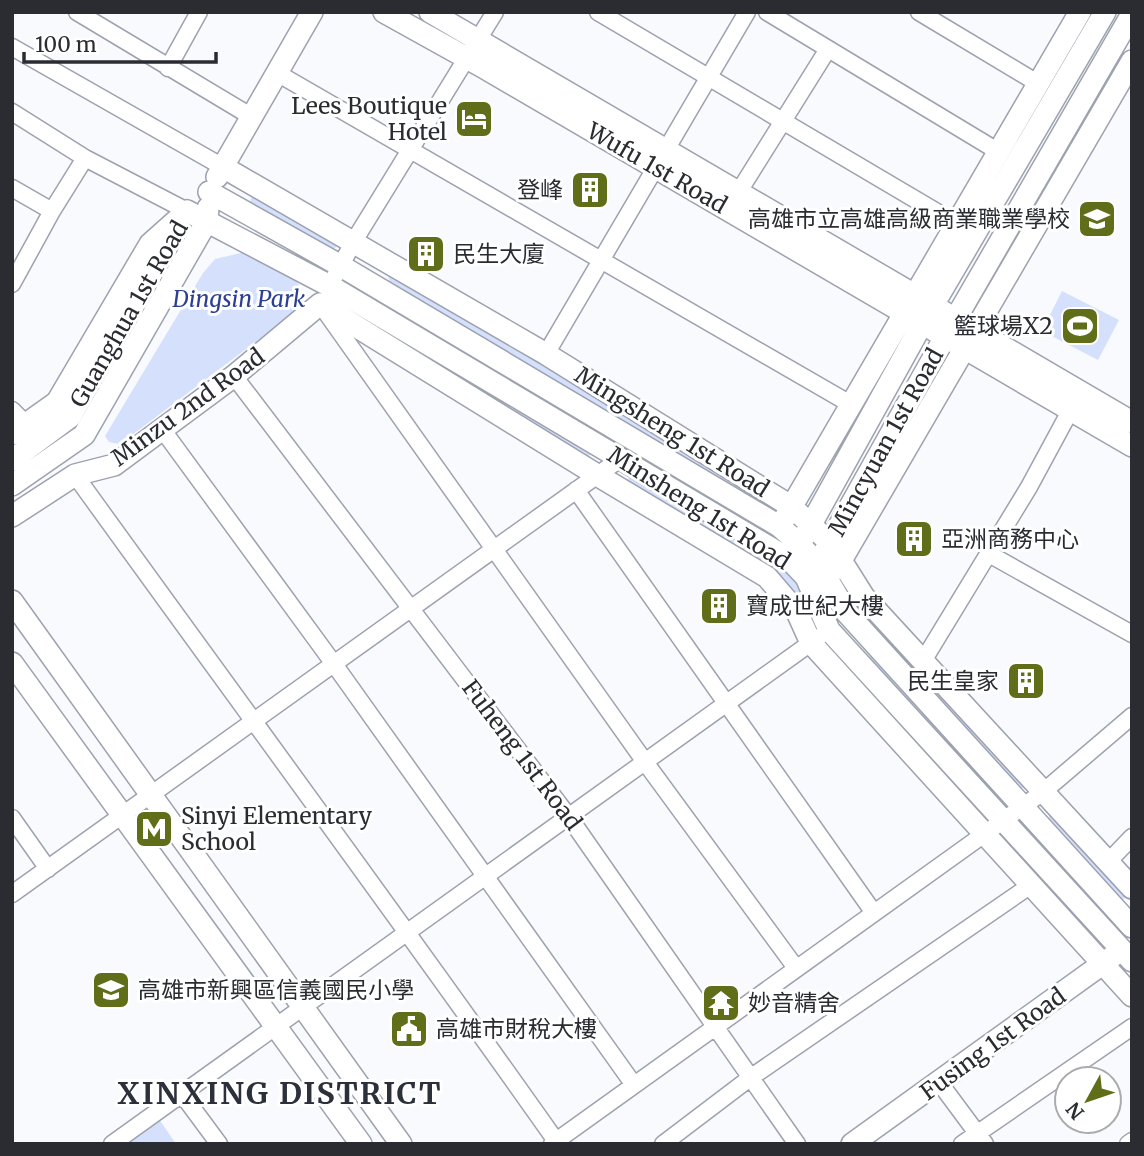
<svg xmlns="http://www.w3.org/2000/svg" width="1144" height="1156" font-family="Merriweather,'Noto Sans TC',serif">
	<style>
		.green { fill: #d5e0fd }
		.lines { fill: none; stroke-linecap: round; stroke-linejoin: round }
		.street-casing { stroke: #9da2af; stroke-width: 19 }
		.secondary-casing { stroke: #9da2af; stroke-width: 24 }
		.street { stroke: #fff; stroke-width: 16 }
		.secondary { stroke: #fff; stroke-width: 21 }
		.labels { text-anchor: middle; stroke-width: 6; stroke-linejoin: round; paint-order: stroke }
		.poi-label { font-size: 23px; fill: #2a2c32; stroke: #fff; text-anchor: start }
		.street-label { font-size: 23px; fill: #2a2c32; stroke: #fff }
		.park-label { font-size: 23px; font-style: italic; fill: #2b4092; stroke: #fff }
		.district-label { font-size: 30px; font-weight: bold; letter-spacing: 2px; fill: #2c303b; stroke: #fff }
	</style>
	<rect width="100%" height="100%" fill="#f8fafd"/>
	<!-- green -->
	<path class="green" d="M 253,193 L 338,245 L 333,250 L 254,209 L 250,202 Z
		M 245,252 C 258,259 296,275 301,288 C 303,295 300,303 298,310 L 120,444 L 109,442 L 105,436 L 203,273 L 215,259 Z
		M 388,270 L 749,489 L 747,495 L 394,286 L 389,282 Z
		M 1062,291 L 1119,320 L 1098,360 L 1042,331 Z
		M 395,330 L 593,451 L 588,458 L 390,337 Z
		M 632,474 L 784,562 L 807,598 L 795,598 L 626,481 Z
		M 889,637 L 1025,784 L 1023,788 L 1019,790 L 885,642 Z
		M 871,655 L 1002,799 L 1000,801 L 869,657 Z
		M 1051,814 L 1127,896 L 1122,900 L 1120,901 L 1046,821 Z
		M 1030,831 L 1103,910 L 1100,912 L 1028,833 Z
		M 1010,840 L 1090,930 L 1087,933 L 1006,843 Z
		M 159,1119 L 176,1144 L 124,1144 Z"/>
	<g class="lines">
		<defs>
			<path id="street" d="M 77,12 L 252,117
				M 598,12 L 957,224
				M 767,12 L 999,152
				M 919,12 L 1039,84
				M 12,47 L 223,167
				M 168,68 L 199,12
				M 277,73 L 852,405
				M 12,112 L 85,158 L 187,211
				M 12,188 L 52,211
				M 738,193 L 828,49
				M 335,276 L 354,241 L 495,12
				M 12,284 L 52,211 L 85,158
				M 323,308 L 645,762 L 796,968
				M 546,354 L 747,12
				M 234,376 L 569,817 L 797,1144
				M 12,410 L 26,424
				M 162,429 L 334,664 L 634,1085
				M 75,475 C 235,697 398,917 556,1141
				M 576,490 L 874,913
				M 989,554 L 1132,634
				M 923,661 L 1029,487 L 1076,400
				M 12,818 L 48,869
				M 1108,862 L 1132,837
				M 12,894 L 620,459
				M 939,1082 L 985,1144
				M 182,1094 L 219,1144
				M 112,1144 L 819,637
				M 552,1144 L 1043,792 L 1132,716
				M 663,1144 L 750,1078 L 1031,885
				M 962,1144 L 1132,1027
				M 1128,1144 L 1132,1141"/>
			<path id="secondary" d="M 384,12 L 483,67 L 1132,446
				M 430,12 L 1132,422
				M 223,167 L 546,354 L 792,507 L 830,543 L 864,597 L 1132,888
				M 217,177 L 312,12
				M 209,192 L 341,266 L 779,526 C 814,555 825,573 846,612 L 1132,927
				M 12,434 L 57,402 L 150,244 L 187,211 L 330,286 L 789,559 L 806,577 L 829,630 L 1132,961
				M 12,460 L 70,417 L 178,227
				M 12,485 L 84,435 L 207,221 L 208,208
				M 12,516 L 75,475 L 114,465 L 234,376 L 320,304 L 597,475 L 767,577 L 797,612 L 811,643 L 1132,996
				M 785,518 L 1080,12
				M 804,537 L 922,324 L 1105,12
				M 824,553 L 945,337 L 1132,14
				M 836,569 L 1132,61
				M 12,601 L 401,1144
				M 12,663 L 361,1144
				M 852,1144 L 1112,957"/>
		</defs>
		<!-- street casing -->
		<use href="#street" class="street-casing"/>
		<!-- secondary casing -->
		<use href="#secondary" class="secondary-casing"/>
		<!-- street -->
		<use href="#street" class="street"/>
		<!-- secondary -->
		<use href="#secondary" class="secondary"/>
	</g>
	<!-- icons -->
	<defs>
		<symbol id="hotel-square" viewBox="-11 -11 22 22"><rect x="-9" y="-9" width="18" height="18" rx="4" fill="#616e19" stroke="#fff"/><path d="M-6-4.5h1.5V1H6V5H4.5V3h-9V5H-6ZM-4 0a1.8 1.8 0 1 1 3.6 0ZM.5 0V-2.5h3Q6-2.5 6 0Z" fill="#fff"/></symbol>
		<symbol id="building-square" viewBox="-11 -11 22 22"><rect x="-9" y="-9" width="18" height="18" rx="4" fill="#616e19" stroke="#fff"/><path d="M-4-6H4V6H1V3H-1V6H-4ZM-2.5-4.3h1.7v1.8h-1.7ZM.8-4.3h1.7v1.8H.8ZM-2.5-1h1.7V.8h-1.7ZM.8-1h1.7V.8H.8Z" fill="#fff"/></symbol>
		<symbol id="school-square" viewBox="-11 -11 22 22"><rect x="-9" y="-9" width="18" height="18" rx="4" fill="#616e19" stroke="#fff"/><path d="M0-5L7-2L0 1L-7-2ZM-4 1L0 2.5L4 1V4Q0 6-4 4Z" fill="#fff"/></symbol>
		<symbol id="stadium-square" viewBox="-11 -11 22 22"><rect x="-9" y="-9" width="18" height="18" rx="4" fill="#616e19" stroke="#fff"/><path d="M0-5a6.5 5 0 1 0 0 10a6.5 5 0 1 0 0-10ZM-3.5-1.8h7v3.6h-7Z" fill="#fff"/></symbol>
		<symbol id="metro-square" viewBox="-11 -11 22 22"><rect x="-9" y="-9" width="18" height="18" rx="4" fill="#616e19" stroke="#fff"/><path d="M-5.5 5V-5H-3L0 0L3-5H5.5V5H3V-.5L0 4L-3-.5V5Z" fill="#fff"/></symbol>
		<symbol id="temple-square" viewBox="-11 -11 22 22"><rect x="-9" y="-9" width="18" height="18" rx="4" fill="#616e19" stroke="#fff"/><path d="M0-6L5-2H3V0L6.5 2.5H4V6H1.5V3h-3V6H-4V2.5H-6.5L-3 0V-2H-5Z" fill="#fff"/></symbol>
		<symbol id="civic-square" viewBox="-11 -11 22 22"><rect x="-9" y="-9" width="18" height="18" rx="4" fill="#616e19" stroke="#fff"/><path d="M-.6-6.5H3V-4.5H.6V-3L4-1V1h2V6H-6V1h2V-1L-.6-3ZM-1.2 2.5V6h2.4V2.5Z" fill="#fff"/></symbol>
	</defs>
	<g fill-rule="evenodd">
		<use href="#hotel-square" x="452" y="97" width="44" height="44"/>
		<use href="#building-square" x="568" y="168" width="44" height="44"/>
		<use href="#school-square" x="1075" y="197" width="44" height="44"/>
		<use href="#building-square" x="404" y="232" width="44" height="44"/>
		<use href="#stadium-square" x="1058" y="304" width="44" height="44"/>
		<use href="#building-square" x="892" y="517" width="44" height="44"/>
		<use href="#building-square" x="697" y="584" width="44" height="44"/>
		<use href="#building-square" x="1004" y="659" width="44" height="44"/>
		<use href="#metro-square" x="132" y="807" width="44" height="44"/>
		<use href="#school-square" x="89" y="968" width="44" height="44"/>
		<use href="#temple-square" x="699" y="981" width="44" height="44"/>
		<use href="#civic-square" x="387" y="1007" width="44" height="44"/>
	</g>
	<g class="labels">
		<!-- poi labels -->
		<g class="poi-label">
			<text x="447" y="114" text-anchor="end">Lees Boutique<tspan x="447" dy="26">Hotel</tspan></text>
			<text x="563" y="198" text-anchor="end">登峰</text>
			<text x="1070" y="227" text-anchor="end">高雄市立高雄高級商業職業學校</text>
			<text x="453" y="262">民生大廈</text>
			<text x="1053" y="334" text-anchor="end">籃球場X2</text>
			<text x="941" y="547">亞洲商務中心</text>
			<text x="746" y="614">寶成世紀大樓</text>
			<text x="999" y="689" text-anchor="end">民生皇家</text>
			<text x="181" y="824">Sinyi Elementary<tspan x="181" dy="26">School</tspan></text>
			<text x="138" y="998">高雄市新興區信義國民小學</text>
			<text x="748" y="1011">妙音精舍</text>
			<text x="436" y="1037">高雄市財稅大樓</text>
		</g>
		<!-- street labels -->
		<g class="street-label">
			<text transform="translate(657 168) rotate(30)" y="8">Wufu 1st Road</text>
			<text transform="translate(129 314) rotate(-60)" y="8">Guanghua 1st Road</text>
			<text transform="translate(188 407) rotate(-36)" y="8">Minzu 2nd Road</text>
			<text transform="translate(672 432) rotate(32)" y="8">Mingsheng 1st Road</text>
			<text transform="translate(886 442) rotate(-61)" y="8">Mincyuan 1st Road</text>
			<text transform="translate(699 508) rotate(32)" y="8">Minsheng 1st Road</text>
			<text transform="translate(522 755) rotate(53)" y="8">Fuheng 1st Road</text>
			<text transform="translate(993 1044) rotate(-36)" y="8">Fusing 1st Road</text>
		</g>
		<!-- park labels -->
		<g class="park-label">
			<text x="239" y="307">Dingsin Park</text>
		</g>
		<!-- district labels -->
		<g class="district-label">
			<text x="280" y="1104">XINXING DISTRICT</text>
		</g>
	</g>
	<!-- border -->
	<rect width="1144" height="1156" fill="none" stroke="#2a2c32" stroke-width="28"/>
	<!-- north arrow -->
	<g transform="translate(1088 1100) rotate(230)"><circle r="33" fill="#ffffff" stroke="#aaabad" stroke-width="2"/>
	<path d="M0-5L12 26L0 18L-12 26Z" fill="#616e19"/>
	<text y="-10" font-size="19" font-weight="bold" text-anchor="middle" fill="#2a2c32">N</text>
	</g>
	<!-- scale -->
	<path d="M24 52v10h192v-10" fill="none" stroke="#2a2c32" stroke-width="3.5"/>
	<text x="35" y="52" font-size="21" fill="#2a2c32" stroke="#ffffff" stroke-width="5" paint-order="stroke">100 m</text>
</svg>
